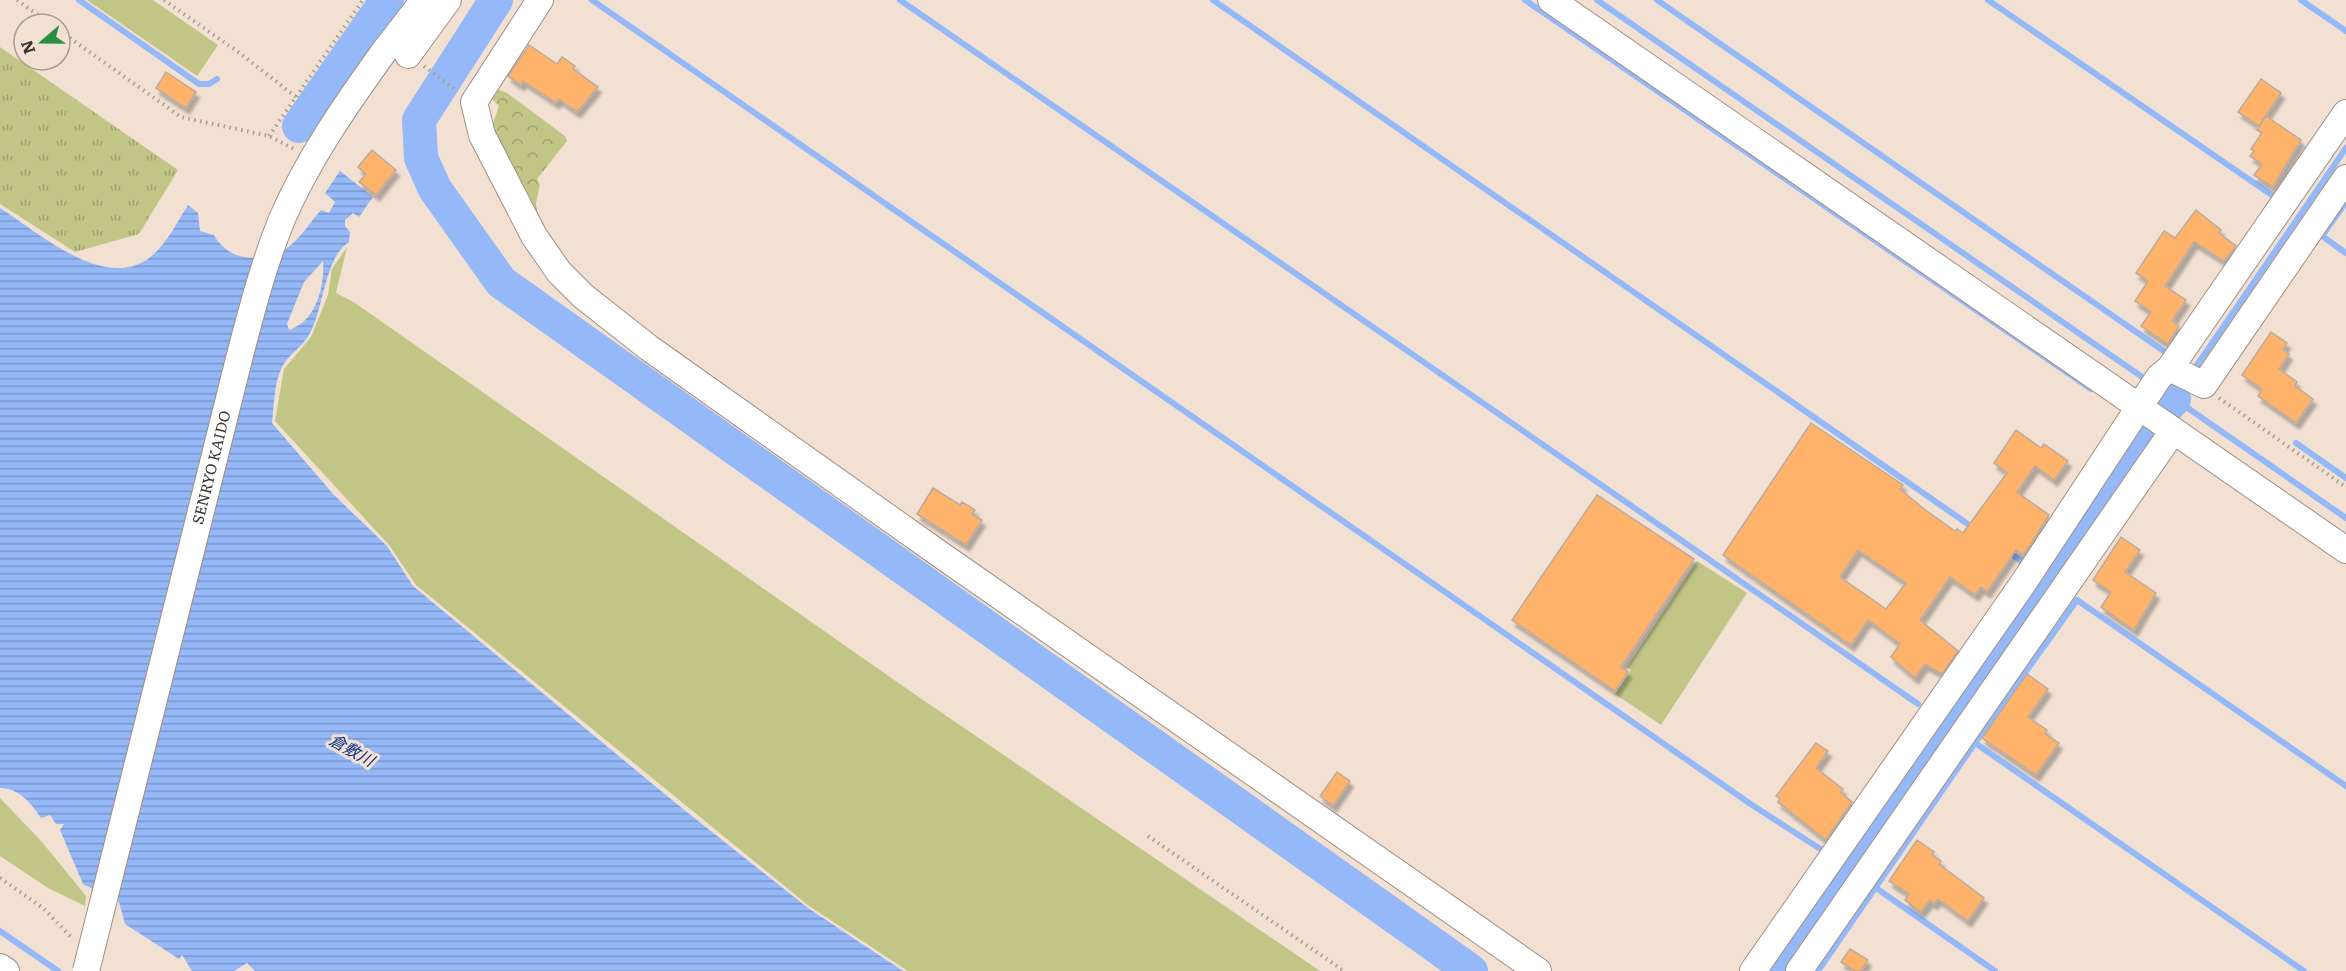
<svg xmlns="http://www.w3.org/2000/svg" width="2346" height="971" font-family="Literata,'Noto Sans JP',serif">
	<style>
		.grass { fill: #c1c687 }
		.forest { fill: url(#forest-crowns) }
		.park { fill: url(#park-tufts) }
		.water { fill: url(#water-rules); fill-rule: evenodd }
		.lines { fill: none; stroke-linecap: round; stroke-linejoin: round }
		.stream { stroke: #95b8f8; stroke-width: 6 }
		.river { stroke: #95b8f8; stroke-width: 34 }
		.building { fill: #ffb36b; stroke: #bbab9e; stroke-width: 1.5; fill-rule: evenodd; filter: url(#shadow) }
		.minor-casing { stroke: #9f9083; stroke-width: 28 }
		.path { stroke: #a99c92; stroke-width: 4; stroke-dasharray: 1.5 4.5; stroke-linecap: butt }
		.minor { stroke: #fff; stroke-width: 26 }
		.minor-bridge-casing { stroke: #9f9083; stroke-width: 28; stroke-linecap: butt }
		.minor-bridge { stroke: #fff; stroke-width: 26 }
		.labels { text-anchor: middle; stroke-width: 6; stroke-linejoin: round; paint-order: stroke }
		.street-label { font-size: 15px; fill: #3a342f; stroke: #f2e1d3 }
		.water-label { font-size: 16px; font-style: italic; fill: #08348e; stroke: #f2e1d3 }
	</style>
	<defs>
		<pattern id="forest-crowns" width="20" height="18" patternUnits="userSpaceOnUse" patternTransform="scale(1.5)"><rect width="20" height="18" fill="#c1c687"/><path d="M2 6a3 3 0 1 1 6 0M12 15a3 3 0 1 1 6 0" fill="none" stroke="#9ea26f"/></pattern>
		<pattern id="park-tufts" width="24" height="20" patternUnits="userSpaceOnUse" patternTransform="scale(1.5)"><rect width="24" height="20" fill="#c1c687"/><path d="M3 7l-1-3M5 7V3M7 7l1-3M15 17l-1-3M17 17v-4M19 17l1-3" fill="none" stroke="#9ea26f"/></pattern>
		<pattern id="water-rules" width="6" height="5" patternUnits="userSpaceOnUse" patternTransform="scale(1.5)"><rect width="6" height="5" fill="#95b8f8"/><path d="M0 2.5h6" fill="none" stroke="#7b96c9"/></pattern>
		<filter id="shadow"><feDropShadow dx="3.5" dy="6" stdDeviation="1.5" flood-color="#0004"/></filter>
	</defs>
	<rect width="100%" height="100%" fill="#f2e1d3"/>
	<!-- grass -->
	<path class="grass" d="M 87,0 L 153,0 L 218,45 L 197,76 Z
		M 347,247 L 336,293 L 355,303 L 910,691 L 1320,971 L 908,971 L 809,906 L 416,585 L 389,545 L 275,421 L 284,369 L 311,337 L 328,295 L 332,269 Z
		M 1697,561 L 1747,593 L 1661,725 L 1615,694 L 1631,670 L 1627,667 Z
		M 0,798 L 42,842 L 86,896 L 85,906 L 48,888 L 0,856 Z"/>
	<!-- forest -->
	<path class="forest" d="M 494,88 L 507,93 L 565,136 L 567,141 L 537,179 L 540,184 L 536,204 L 540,229 L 490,132 L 499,106 L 491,98 Z"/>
	<!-- park -->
	<path class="park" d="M 0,47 L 178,170 L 139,234 L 75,252 L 0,204 Z"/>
	<!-- water -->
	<path class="water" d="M 340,171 L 373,197 L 359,217 L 353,213 L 345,220 L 345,226 L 350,232 L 349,242 C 324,258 324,309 309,335 C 302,347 288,355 282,367 C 274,382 274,406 272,423 L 334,495 L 387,546 L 413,586 L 678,805 L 808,908 L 903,971 L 255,971 L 247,963 L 234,971 L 192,971 L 182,955 L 179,959 L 125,924 L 119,902 L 83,884 L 60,830 L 64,824 L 56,824 L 50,815 L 41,818 C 31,803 19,788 0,788 L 0,208 C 39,233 109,296 154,254 C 168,241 178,221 188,205 L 198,213 L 200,231 L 214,235 C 228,262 264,264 287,248 C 300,239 311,221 321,210 L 329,213 L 335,202 L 325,193 ZM 323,261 C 325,286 316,322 289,330 L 287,324 L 304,282 Z"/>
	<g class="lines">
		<!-- stream -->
		<path class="stream" d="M 79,0 L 199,84 L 209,84 L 217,79
			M 592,0 L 1752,805 L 1822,850 L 1827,850
			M 900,0 L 1918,704
			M 1213,0 L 1975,529
			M 1525,0 L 2091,389
			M 1597,0 L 2148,381
			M 1657,0 L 2168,354
			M 1988,0 L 2276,198
			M 2301,0 L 2346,31
			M 2346,202 L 2322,236 L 2346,253
			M 2193,371 L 2346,148
			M 2159,388 L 2346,518
			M 2142,429 L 2148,434
			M 2296,443 L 2346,478
			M 2006,550 L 2025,564
			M 1941,721 L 1947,725
			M 1975,743 L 2077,600 L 2346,786
			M 1841,857 L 1847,870
			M 1876,888 L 1995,971
			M 0,931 L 58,971
			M 1818,971 L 1975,743 L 2304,971"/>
		<!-- river -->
		<path class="river" d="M 496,0 L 419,120 L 421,158 L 435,189 L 501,282 L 1471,971
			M 299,126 L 387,0
			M 2168,406 L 2174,399
			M 1778,971 L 2152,428"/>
	</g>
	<!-- building -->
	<path class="building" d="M 529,45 L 557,64 L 562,57 L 575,66 L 573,69 L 598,87 L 577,112 L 559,99 L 556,103 L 523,81 L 521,85 L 508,76 Z
		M 166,72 L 196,92 L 186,108 L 156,88 Z
		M 2261,79 L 2281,93 L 2259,126 L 2238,112 Z
		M 2266,116 L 2301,140 L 2273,187 L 2254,175 L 2262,164 L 2250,156 L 2254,151 L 2251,149 L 2262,133 L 2257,130 Z
		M 372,150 L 396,170 L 376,195 L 359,182 L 366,174 L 358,167 Z
		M 2196,210 L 2221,230 L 2219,233 L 2236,246 L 2224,261 L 2194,242 L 2165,286 L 2186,300 L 2172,321 L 2179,326 L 2168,344 L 2141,326 L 2151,312 L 2135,301 L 2148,281 L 2136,273 L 2164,231 L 2175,238 Z
		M 2271,332 L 2287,343 L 2283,350 L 2289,354 L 2279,369 L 2297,382 L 2295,386 L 2313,399 L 2296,423 L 2258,396 L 2262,389 L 2242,375 Z
		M 1811,423 L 1903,485 L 1900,489 L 1924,509 L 1955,531 L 1957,529 L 1963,533 L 2007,473 L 1994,463 L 2016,430 L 2041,448 L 2044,444 L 2068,461 L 2054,480 L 2035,466 L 2017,492 L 2049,515 L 2024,555 L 2016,550 L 1987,592 L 1981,587 L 1975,595 L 1950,577 L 1920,620 L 1958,651 L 1942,674 L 1925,664 L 1915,678 L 1891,657 L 1900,644 L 1868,620 L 1851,645 L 1723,555 ZM 1858,550 L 1906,583 L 1886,609 L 1840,577 Z
		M 933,488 L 960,505 L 962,502 L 975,510 L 972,514 L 982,520 L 966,545 L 917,514 Z
		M 1597,495 L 1694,559 L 1621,667 L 1628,672 L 1615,691 L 1512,620 Z
		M 2121,537 L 2140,550 L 2125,572 L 2156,593 L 2134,630 L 2101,607 L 2111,592 L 2093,580 Z
		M 2027,674 L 2048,689 L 2028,717 L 2047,730 L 2045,734 L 2059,743 L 2036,775 L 1982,738 Z
		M 1816,743 L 1828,751 L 1816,768 L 1843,789 L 1840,792 L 1852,802 L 1826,840 L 1778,802 L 1780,799 L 1776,796 Z
		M 1337,772 L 1350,781 L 1333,806 L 1320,796 Z
		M 1917,840 L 1934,852 L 1932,855 L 1941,861 L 1939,864 L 1984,898 L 1968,921 L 1938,899 L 1934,904 L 1930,900 L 1921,912 L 1905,900 L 1909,894 L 1889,881 Z
		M 1850,949 L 1868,960 L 1861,971 L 1855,971 L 1841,962 Z"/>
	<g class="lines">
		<defs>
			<path id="minor" d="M 540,0 L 474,102 L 482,135 L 534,236 L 559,272 L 583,296 L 649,348 L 941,555 L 1538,971
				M 1551,0 L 2346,550
				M 383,53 L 424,0
				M 408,55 L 448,0
				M 2170,368 L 2204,385 L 2346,178
				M 0,967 L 6,971
				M 1753,971 L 2022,585 L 2159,377 L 2170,368 L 2346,113
				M 1799,971 L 2173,431"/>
		</defs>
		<!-- minor casing -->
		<use href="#minor" class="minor-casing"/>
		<!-- path -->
		<path class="path" d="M 17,0 L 51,24
			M 164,0 L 241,54 L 296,97
			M 60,31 L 181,117 L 269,136 L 294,149
			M 424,66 L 456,90
			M 269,136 L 363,0
			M 2219,398 L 2346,487
			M 1148,836 L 1344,971
			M 0,878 L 43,908 L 73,939"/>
		<!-- minor -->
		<use href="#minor" class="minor"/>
		<defs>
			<g id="minor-bridge">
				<path id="s1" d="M 86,971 L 240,355 C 252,309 264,263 282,219 C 308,159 345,106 383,53"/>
			</g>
		</defs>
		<!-- minor-bridge casing -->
		<use href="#minor-bridge" class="minor-bridge-casing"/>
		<!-- minor-bridge -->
		<use href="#minor-bridge" class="minor-bridge"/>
	</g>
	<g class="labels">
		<!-- street labels -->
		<g class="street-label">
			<text dy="5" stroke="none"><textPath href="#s1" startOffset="519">SENRYO KAIDO</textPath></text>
		</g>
		<!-- water labels -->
		<g class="water-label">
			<text transform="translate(352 750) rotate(29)" y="6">倉敷川</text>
		</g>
	</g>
	<!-- north arrow -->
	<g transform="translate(42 42) rotate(250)"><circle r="28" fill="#f2e1d3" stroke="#a89c91" stroke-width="1.5"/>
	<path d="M0-4.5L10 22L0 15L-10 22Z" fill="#2a8e43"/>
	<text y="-9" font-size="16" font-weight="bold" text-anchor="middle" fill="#3a342f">N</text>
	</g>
</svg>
